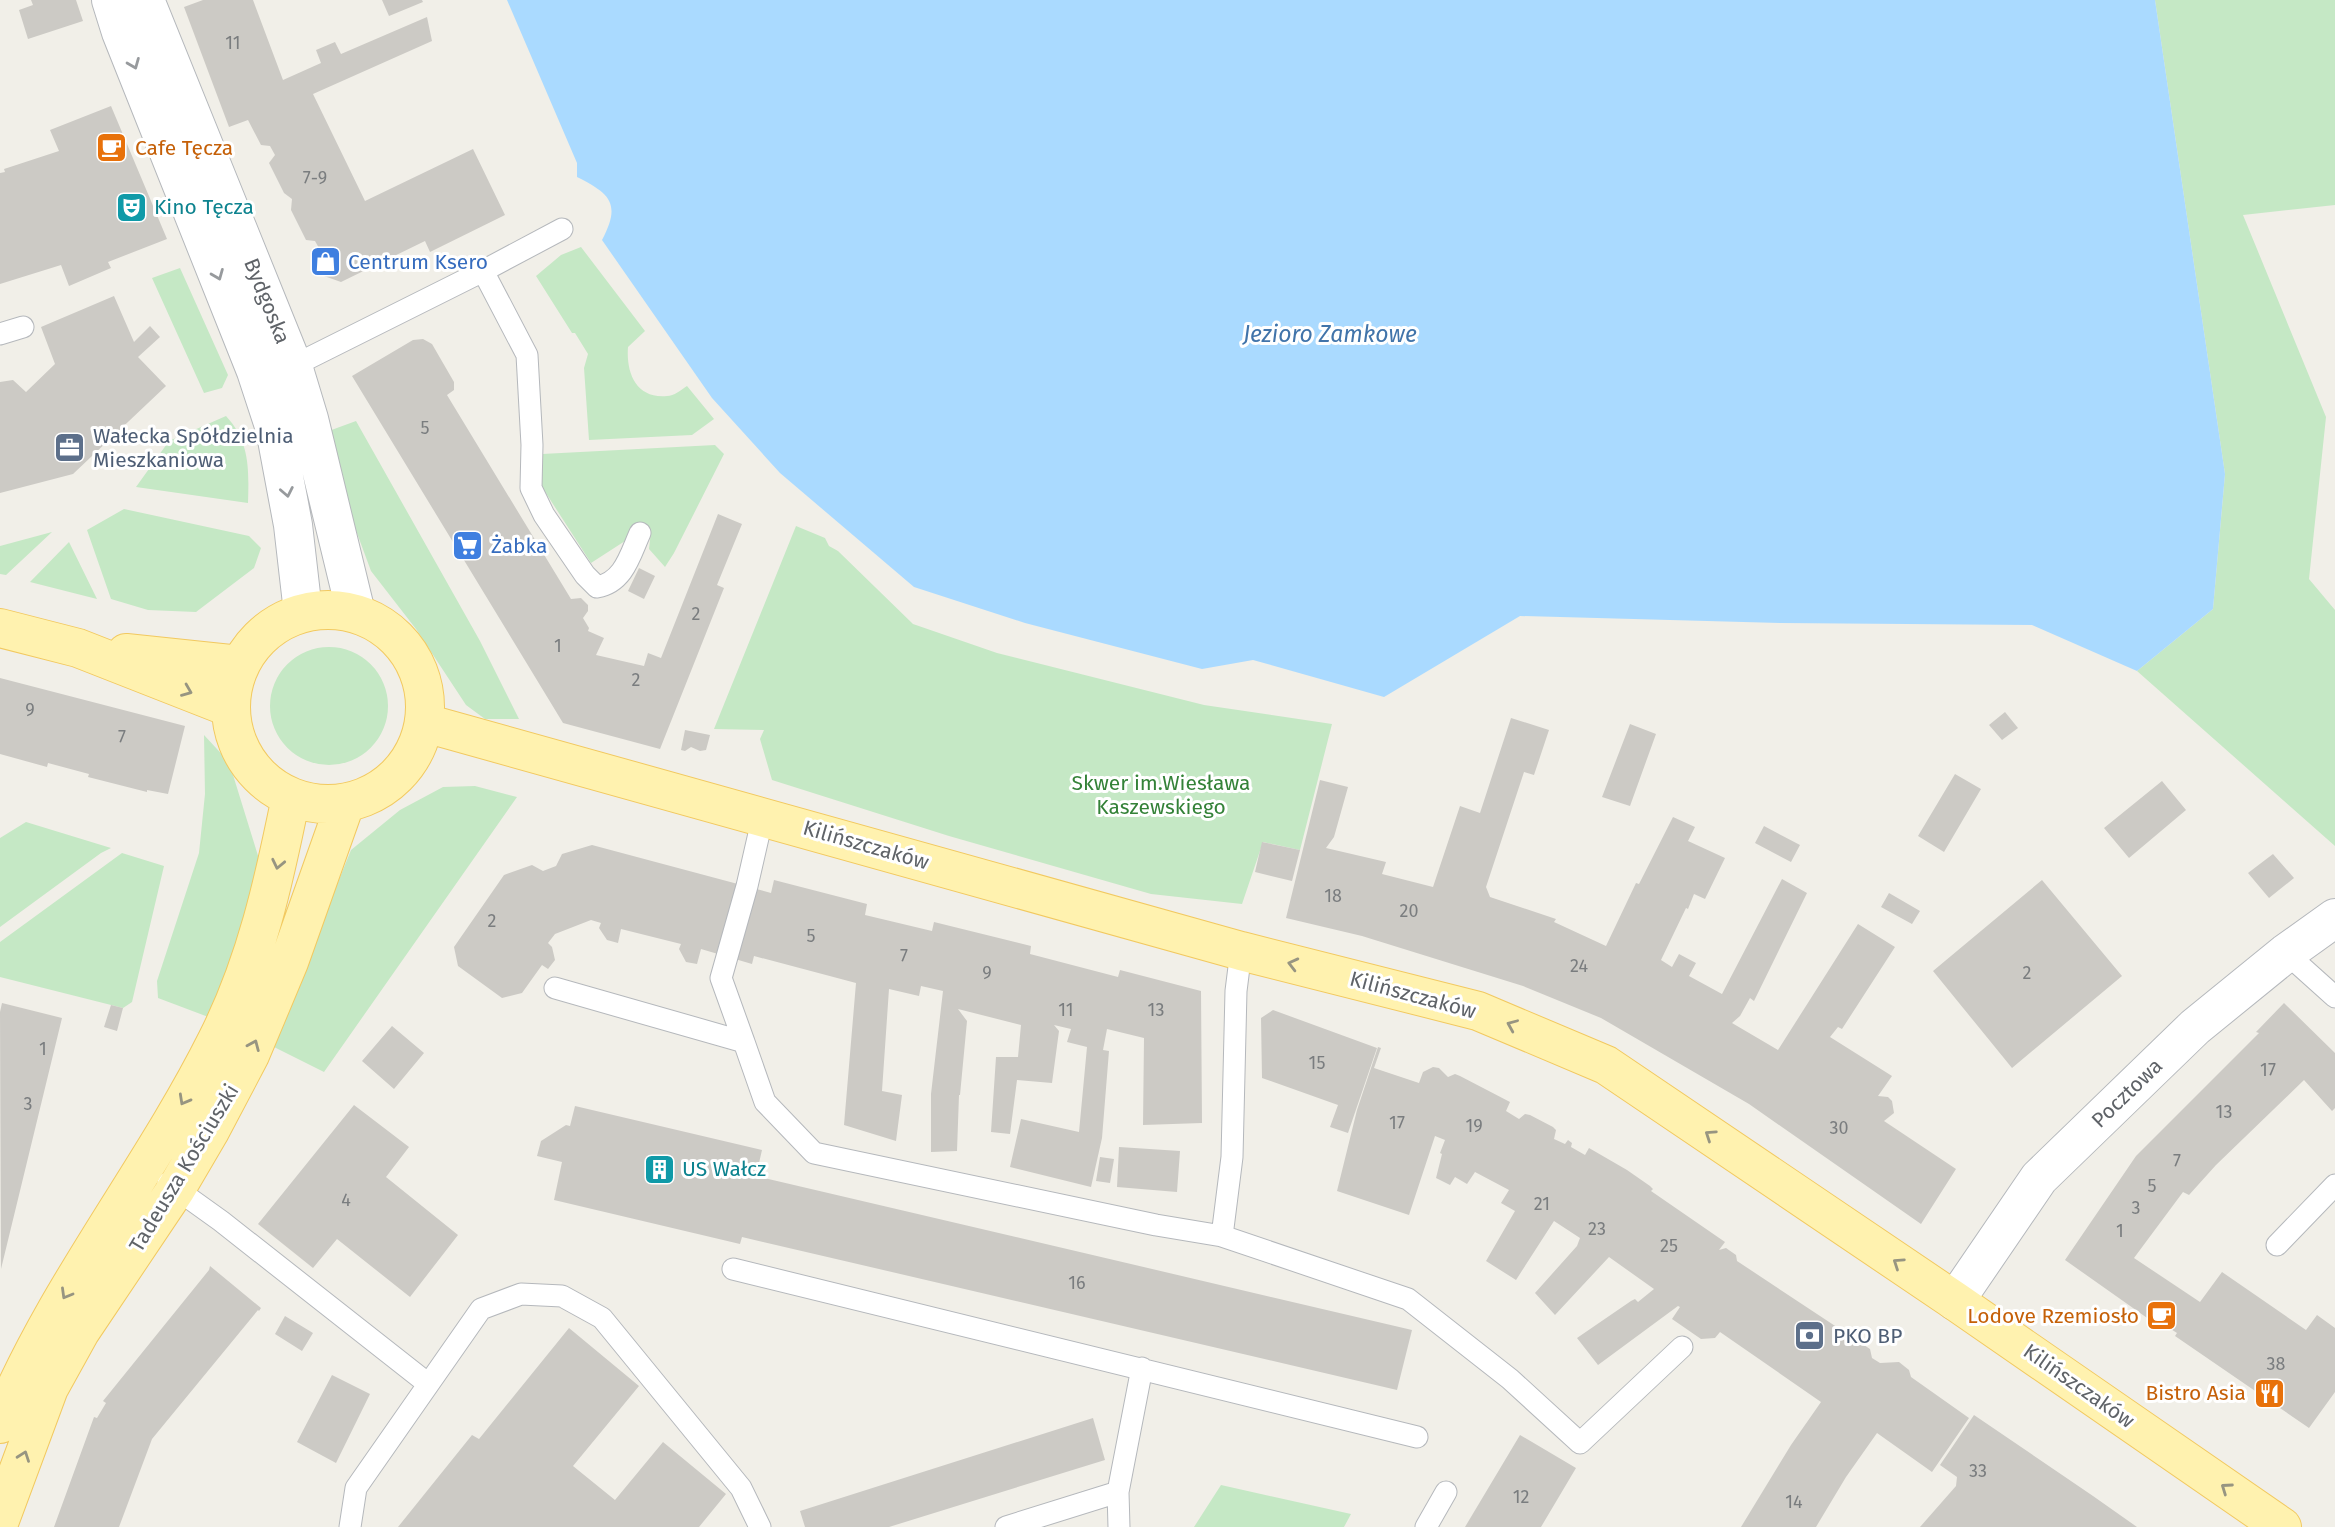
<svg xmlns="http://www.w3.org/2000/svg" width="2335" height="1527" font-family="'Fira Sans',sans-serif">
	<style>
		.green { fill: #c5e8c5 }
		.water { fill: #aadaff }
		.building { fill: #cccac5 }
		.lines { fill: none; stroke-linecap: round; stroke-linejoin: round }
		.service-casing { stroke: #b5b8bc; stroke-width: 23 }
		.minor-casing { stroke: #b5b8bc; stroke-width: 40 }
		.tertiary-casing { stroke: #b5b8bc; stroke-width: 40 }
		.primary-casing { stroke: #f2c960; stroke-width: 40 }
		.service { stroke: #fff; stroke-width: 21 }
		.minor { stroke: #fff; stroke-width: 38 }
		.tertiary { stroke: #fff; stroke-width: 38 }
		.primary { stroke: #fff2af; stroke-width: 38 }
		.oneway { stroke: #979a9d }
		.oneway2 { stroke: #979581 }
		.labels { text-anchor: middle; stroke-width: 6; stroke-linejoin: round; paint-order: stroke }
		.number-label { font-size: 18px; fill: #7a7d7f }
		.food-label { font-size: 21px; fill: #c56008; stroke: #fff; text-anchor: end }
		.culture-label { font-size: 21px; fill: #0d838f; stroke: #fff; text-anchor: start }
		.shop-label { font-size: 21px; fill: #366cbe; stroke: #fff; text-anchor: start }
		.street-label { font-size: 21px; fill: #5f6368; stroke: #fff }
		.service-label { font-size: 21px; fill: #4e5e75; stroke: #fff; text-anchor: start }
		.park-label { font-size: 21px; fill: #348238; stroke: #fff }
		.water-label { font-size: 23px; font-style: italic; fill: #4174aa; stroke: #fff }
	</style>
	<rect width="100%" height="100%" fill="#f1efe8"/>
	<!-- green -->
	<path class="green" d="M 2155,0 L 2335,0 L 2335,205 L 2243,215 L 2326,417 L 2309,579 L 2335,610 L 2335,846 L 2137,671 L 2213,609 L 2225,474 Z
		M 581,247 L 645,331 L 628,347 C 626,373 636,399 667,396 C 674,396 681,390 687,386 L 714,419 L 692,435 L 589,440 L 584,368 L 588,354 L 575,333 L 572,333 L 536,276 L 561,255 Z
		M 180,268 L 228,375 L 222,388 L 204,393 L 152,278 Z
		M 226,416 C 250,442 249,469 248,503 L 136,487 L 169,441 Z
		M 356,421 L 480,641 L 519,719 L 485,719 L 466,705 L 416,629 L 371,571 L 347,506 L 326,432 Z
		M 715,445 L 724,454 L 674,553 L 665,567 L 649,549 L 651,531 L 635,523 L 625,541 L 591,563 L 542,487 L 542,454 Z
		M 124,509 L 249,536 L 261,548 L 254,568 L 196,612 L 148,610 L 111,599 L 87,530 Z
		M 796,526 L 825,538 L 829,546 L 838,551 L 913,624 L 997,653 L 1204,705 L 1332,724 L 1300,850 L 1263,842 L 1242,904 L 1151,894 L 949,836 L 772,780 L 760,739 L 764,730 L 714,729 Z
		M 52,532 L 6,575 L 0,574 L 0,546 Z
		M 69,542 L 97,599 L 30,582 Z
		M270 706a59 59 0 1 1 118 0a59 59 0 1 1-118 0Z
		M 204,735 L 229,762 L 259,859 L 258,885 L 211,1018 L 158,998 L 157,981 L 199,853 L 205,794 Z
		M 475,786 L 517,797 L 324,1072 L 272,1046 L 351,850 L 400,810 L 443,787 Z
		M 26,822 L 111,848 L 101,853 L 0,927 L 0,838 Z
		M 122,853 L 164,866 L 132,1002 L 123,1008 L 0,977 L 0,942 Z
		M 1221,1485 L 1351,1514 L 1344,1527 L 1194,1527 Z"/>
	<!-- water -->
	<path class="water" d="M 507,0 L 2155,0 L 2225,474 L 2213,609 L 2137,671 L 2032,625 L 1781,623 L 1520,616 L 1384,697 L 1253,660 L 1202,669 L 1025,623 L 914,587 L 780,473 L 712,398 L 602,240 C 621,204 611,194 577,177 L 577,163 Z"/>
	<!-- building -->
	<path class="building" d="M 31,0 L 76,0 L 83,21 L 28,39 L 19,10 L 33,5 Z
		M 203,0 L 253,0 L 283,80 L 321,63 L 316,50 L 335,42 L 341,54 L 427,17 L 432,41 L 313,94 L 365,201 L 473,149 L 505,215 L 430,252 L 425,241 L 341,282 L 324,276 L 315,257 L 320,250 L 315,241 L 306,240 L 291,210 L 292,199 L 284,193 L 269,163 L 275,155 L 270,146 L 261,145 L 248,120 L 229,127 L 184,7 Z
		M 382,0 L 422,0 L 423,2 L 389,16 Z
		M 111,106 L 167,239 L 108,262 L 111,268 L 69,286 L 61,265 L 0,284 L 0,173 L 5,172 L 4,169 L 59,151 L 50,130 Z
		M 114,296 L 134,342 L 150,326 L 160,337 L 138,357 L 166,386 L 73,474 L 0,493 L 0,382 L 13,380 L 26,392 L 55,364 L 41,327 Z
		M 423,339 L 432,344 L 454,382 L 454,390 L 447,395 L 571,599 L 581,598 L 588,605 L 588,611 L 583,618 L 589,628 L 588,631 L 604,638 L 596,655 L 644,666 L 648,653 L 661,658 L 718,514 L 742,524 L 717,585 L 724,588 L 660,749 L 563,723 L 352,376 L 413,340 Z
		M 639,568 L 655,576 L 644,599 L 628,591 Z
		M 0,678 L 185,726 L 168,794 L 147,790 L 147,792 L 88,777 L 89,774 L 48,763 L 47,767 L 0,754 Z
		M 2005,712 L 2018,728 L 2002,740 L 1989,725 Z
		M 1511,718 L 1549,730 L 1534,775 L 1524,772 L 1486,887 L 1490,897 L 1556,919 L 1554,922 L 1606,946 L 1636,883 L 1639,884 L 1673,817 L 1695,827 L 1688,841 L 1725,858 L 1705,899 L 1694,894 L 1688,909 L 1686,908 L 1661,960 L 1672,967 L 1679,954 L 1696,963 L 1689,976 L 1722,994 L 1782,879 L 1807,893 L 1754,1001 L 1750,998 L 1740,1016 L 1732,1023 L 1778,1050 L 1858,924 L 1895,947 L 1842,1029 L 1838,1027 L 1830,1037 L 1892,1076 L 1878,1096 L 1888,1097 L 1892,1101 L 1894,1113 L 1884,1121 L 1956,1169 L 1921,1224 L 1749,1104 L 1601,1018 L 1523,986 L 1362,936 L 1286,918 L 1320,780 L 1348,787 L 1334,837 L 1326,848 L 1386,862 L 1382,874 L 1433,887 L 1460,806 L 1480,813 Z
		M 1630,724 L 1656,734 L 1630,806 L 1602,797 Z
		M 685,730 L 710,735 L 706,750 L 700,751 L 691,747 L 685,751 L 681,750 Z
		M 1955,774 L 1981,789 L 1944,852 L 1918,836 Z
		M 2162,781 L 2186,810 L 2129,858 L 2104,828 Z
		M 1764,826 L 1800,845 L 1791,862 L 1755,843 Z
		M 1262,842 L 1300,850 L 1292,881 L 1255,872 Z
		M 592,845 L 771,893 L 774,880 L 867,904 L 865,915 L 932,931 L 934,922 L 1031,946 L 1030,954 L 1118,977 L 1120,970 L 1201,991 L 1202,1123 L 1143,1125 L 1144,1038 L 1107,1029 L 1103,1050 L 1109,1051 L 1102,1138 L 1091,1187 L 1010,1167 L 1021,1119 L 1079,1132 L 1087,1047 L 1067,1042 L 1071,1029 L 1054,1025 L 1059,1031 L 1052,1083 L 1017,1080 L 1010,1134 L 991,1132 L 996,1057 L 1018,1057 L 1021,1025 L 958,1009 L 967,1021 L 960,1095 L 959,1095 L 957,1151 L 931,1152 L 931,1094 L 943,991 L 921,986 L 919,996 L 889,989 L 882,1091 L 902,1095 L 896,1141 L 844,1125 L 856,983 L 754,956 L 752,964 L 701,949 L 697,964 L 686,962 L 679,949 L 681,944 L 621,929 L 618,943 L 607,940 L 599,928 L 601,923 L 591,920 L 555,934 L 548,943 L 552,947 L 555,960 L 548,969 L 542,965 L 522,993 L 502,998 L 458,966 L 454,947 L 504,875 L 532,865 L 543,871 L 556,866 L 562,854 Z
		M 2273,854 L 2294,878 L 2269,898 L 2248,873 Z
		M 2042,880 L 2122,976 L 2012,1068 L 1933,971 Z
		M 1889,893 L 1920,911 L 1912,924 L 1881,907 Z
		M 2,1003 L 62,1018 L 1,1269 L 0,1012 Z
		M 2284,1003 L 2335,1053 L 2335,1108 L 2332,1111 L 2304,1080 L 2216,1165 L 2189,1195 L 2183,1192 L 2134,1258 L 2200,1302 L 2222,1272 L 2306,1330 L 2317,1315 L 2335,1328 L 2335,1392 L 2309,1428 L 2175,1336 L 2177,1333 L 2152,1317 L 2150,1320 L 2065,1260 L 2136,1156 L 2259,1033 L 2256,1032 Z
		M 111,1005 L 123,1008 L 117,1031 L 104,1027 Z
		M 1273,1010 L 1377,1048 L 1348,1133 L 1330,1127 L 1338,1105 L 1262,1078 L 1261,1018 Z
		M 392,1026 L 424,1053 L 394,1089 L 362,1061 Z
		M 1378,1047 L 1381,1048 L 1374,1068 L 1419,1083 L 1423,1072 L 1433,1067 L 1439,1068 L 1448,1077 L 1455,1074 L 1460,1076 L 1510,1102 L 1506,1111 L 1519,1119 L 1525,1114 L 1530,1115 L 1553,1127 L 1556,1130 L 1554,1139 L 1565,1144 L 1568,1140 L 1572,1143 L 1571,1147 L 1585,1155 L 1589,1148 L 1627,1170 L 1650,1186 L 1653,1189 L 1651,1191 L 1725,1242 L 1719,1250 L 1726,1248 L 1736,1255 L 1737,1261 L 1870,1349 L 1872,1358 L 1880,1363 L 1899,1362 L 1909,1370 L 1911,1377 L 1969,1418 L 1932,1472 L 1877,1433 L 1846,1477 L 1816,1527 L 1741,1527 L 1791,1445 L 1821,1402 L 1720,1332 L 1715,1338 L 1701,1339 L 1672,1319 L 1680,1307 L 1678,1306 L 1598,1365 L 1577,1338 L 1631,1301 L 1635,1299 L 1638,1302 L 1654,1289 L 1609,1257 L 1555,1315 L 1535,1293 L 1577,1246 L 1580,1238 L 1554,1221 L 1516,1280 L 1486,1261 L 1515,1211 L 1501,1203 L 1509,1190 L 1475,1172 L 1467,1184 L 1455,1177 L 1450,1185 L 1436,1178 L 1442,1154 L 1440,1153 L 1445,1140 L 1435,1136 L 1409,1215 L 1337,1191 L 1357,1110 Z
		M 354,1105 L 409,1147 L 386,1177 L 458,1235 L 410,1297 L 337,1239 L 313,1268 L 258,1224 Z
		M 575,1106 L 762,1150 L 756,1176 L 1412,1330 L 1397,1390 L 742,1237 L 740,1244 L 554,1200 L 562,1162 L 537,1156 L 541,1141 L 566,1125 L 570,1126 Z
		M 1119,1147 L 1180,1151 L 1177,1192 L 1117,1187 Z
		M 1100,1157 L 1114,1159 L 1110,1183 L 1096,1181 Z
		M 210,1266 L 261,1308 L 259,1311 L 258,1310 L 152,1439 L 119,1527 L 54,1527 L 94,1417 L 97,1418 L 106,1403 L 103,1401 L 209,1270 Z
		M 285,1316 L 313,1333 L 302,1351 L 275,1334 Z
		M 569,1328 L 639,1386 L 573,1466 L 615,1500 L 663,1442 L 726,1494 L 699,1527 L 398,1527 L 472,1435 L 479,1439 Z
		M 332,1375 L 370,1394 L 336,1463 L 297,1442 Z
		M 1974,1415 L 2093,1496 L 2137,1527 L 1920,1527 L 1956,1486 L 1957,1477 L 1940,1465 Z
		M 1093,1418 L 1105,1460 L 889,1527 L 805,1527 L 800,1511 Z
		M 1520,1435 L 1576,1468 L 1541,1527 L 1465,1527 Z"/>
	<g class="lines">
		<defs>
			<path id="service" d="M 483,271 L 527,355 L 532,445 L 531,488 L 544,515 L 585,575 L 597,587 C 624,582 630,555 640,533
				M 0,334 L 23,327
				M 293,366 L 483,271 L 562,229
				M 2286,953 L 2335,997
				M 555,988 L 744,1042 L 765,1102 L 814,1153 L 1156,1225 L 1222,1236 L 1232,1157 L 1236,991 L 1241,951
				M 744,1042 L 721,978 L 747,886 L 763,816
				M 168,1183 L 221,1221 L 427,1383
				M 1222,1236 L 1408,1299 L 1510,1379 L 1580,1443 L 1682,1347
				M 2277,1245 L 2335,1185
				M 733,1269 L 1417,1437
				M 350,1527 L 356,1488 L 481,1309 L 521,1294 L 562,1296 L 602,1318 L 741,1488 L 760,1527
				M 1006,1527 L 1118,1492
				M 1119,1527 L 1118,1492 L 1142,1368
				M 1426,1527 L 1446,1492"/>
			<path id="minor" d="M 1955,1301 L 2039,1178 L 2195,1027 L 2286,953 L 2335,918"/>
			<path id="tertiary" d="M 111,0 L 121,32 L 256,371 L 275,429 L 293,525 L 303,612
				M 145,0 L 293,366 L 309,419 L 356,613"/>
			<path id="primary" d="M231 707a97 97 0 1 1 194 0a97 97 0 1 1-194 0Z
				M 0,628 L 78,648 L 231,708
				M 126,653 L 240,665
				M 425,723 L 1241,951 L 1478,1011 L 1606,1065 L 1955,1301 L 2282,1527
				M 0,1424 C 56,1287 151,1172 217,1040 C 256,963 274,881 291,797
				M 0,1520 L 49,1388 L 80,1332 L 176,1189 L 210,1131 L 250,1055 L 289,962 L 345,804"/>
		</defs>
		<!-- service casing -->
		<use href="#service" class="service-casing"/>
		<!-- minor casing -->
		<use href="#minor" class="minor-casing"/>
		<!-- tertiary casing -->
		<use href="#tertiary" class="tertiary-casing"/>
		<!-- primary casing -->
		<use href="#primary" class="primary-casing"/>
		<!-- service -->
		<use href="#service" class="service"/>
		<!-- minor -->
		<use href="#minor" class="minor"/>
		<!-- tertiary -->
		<use href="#tertiary" class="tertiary"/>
		<!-- primary -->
		<use href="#primary" class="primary"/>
	</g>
	<!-- one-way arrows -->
	<defs><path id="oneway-chevron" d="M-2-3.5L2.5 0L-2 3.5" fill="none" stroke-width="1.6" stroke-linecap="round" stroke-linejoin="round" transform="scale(1.75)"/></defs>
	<g class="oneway">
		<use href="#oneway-chevron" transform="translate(134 64) rotate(68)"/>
		<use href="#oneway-chevron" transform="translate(218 275) rotate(68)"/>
		<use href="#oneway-chevron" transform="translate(287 492) rotate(79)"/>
	</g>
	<g class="oneway2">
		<use href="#oneway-chevron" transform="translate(187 691) rotate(22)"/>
		<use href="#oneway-chevron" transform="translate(278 864) rotate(102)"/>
		<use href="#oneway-chevron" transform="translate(1293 964) rotate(-166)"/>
		<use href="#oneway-chevron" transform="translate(1512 1025) rotate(-157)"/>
		<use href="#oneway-chevron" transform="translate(254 1045) rotate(-67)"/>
		<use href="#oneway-chevron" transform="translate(184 1100) rotate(119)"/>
		<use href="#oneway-chevron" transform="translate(1710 1135) rotate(-146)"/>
		<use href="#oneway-chevron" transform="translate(1898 1263) rotate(-146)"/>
		<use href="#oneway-chevron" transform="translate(66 1294) rotate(120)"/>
		<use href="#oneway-chevron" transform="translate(24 1456) rotate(-70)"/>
		<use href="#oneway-chevron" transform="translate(2226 1488) rotate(-145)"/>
	</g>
	<!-- icons -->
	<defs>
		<symbol id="cafe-square" viewBox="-11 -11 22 22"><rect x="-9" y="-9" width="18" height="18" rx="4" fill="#e8710a" stroke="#fff"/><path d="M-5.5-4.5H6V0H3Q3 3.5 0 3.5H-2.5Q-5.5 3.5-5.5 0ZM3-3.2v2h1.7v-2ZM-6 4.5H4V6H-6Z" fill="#fff"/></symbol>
		<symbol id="theatre-square" viewBox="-11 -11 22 22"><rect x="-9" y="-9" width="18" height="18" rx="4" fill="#0f9aa8" stroke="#fff"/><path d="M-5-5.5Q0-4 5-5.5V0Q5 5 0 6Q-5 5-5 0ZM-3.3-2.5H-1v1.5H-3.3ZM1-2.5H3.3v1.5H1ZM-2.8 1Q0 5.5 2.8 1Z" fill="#fff"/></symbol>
		<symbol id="shop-square" viewBox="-11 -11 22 22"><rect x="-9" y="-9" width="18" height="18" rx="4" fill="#3f7fe0" stroke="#fff"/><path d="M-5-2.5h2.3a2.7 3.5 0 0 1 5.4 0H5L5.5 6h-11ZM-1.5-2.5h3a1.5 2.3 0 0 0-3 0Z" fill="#fff"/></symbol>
		<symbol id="office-square" viewBox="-11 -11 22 22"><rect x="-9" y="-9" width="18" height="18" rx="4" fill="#5c6f8a" stroke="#fff"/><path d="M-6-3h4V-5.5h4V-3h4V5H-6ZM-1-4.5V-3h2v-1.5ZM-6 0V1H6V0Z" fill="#fff"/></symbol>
		<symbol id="supermarket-square" viewBox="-11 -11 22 22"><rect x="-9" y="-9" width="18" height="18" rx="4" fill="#3f7fe0" stroke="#fff"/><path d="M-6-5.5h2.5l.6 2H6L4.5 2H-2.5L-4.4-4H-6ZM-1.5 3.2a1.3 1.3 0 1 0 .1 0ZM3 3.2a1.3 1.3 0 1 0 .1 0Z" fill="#fff"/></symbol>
		<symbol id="building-square" viewBox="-11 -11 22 22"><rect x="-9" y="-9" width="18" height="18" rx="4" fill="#0f9aa8" stroke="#fff"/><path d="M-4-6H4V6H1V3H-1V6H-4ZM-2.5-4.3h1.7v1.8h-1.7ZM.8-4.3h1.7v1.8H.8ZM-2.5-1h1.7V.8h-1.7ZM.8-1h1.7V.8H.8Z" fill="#fff"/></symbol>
		<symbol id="bank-square" viewBox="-11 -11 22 22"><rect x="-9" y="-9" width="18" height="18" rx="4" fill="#5c6f8a" stroke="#fff"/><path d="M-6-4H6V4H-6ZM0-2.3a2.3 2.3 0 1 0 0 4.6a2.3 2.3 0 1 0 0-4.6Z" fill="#fff"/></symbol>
		<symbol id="restaurant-square" viewBox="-11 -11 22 22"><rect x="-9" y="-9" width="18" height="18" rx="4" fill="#e8710a" stroke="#fff"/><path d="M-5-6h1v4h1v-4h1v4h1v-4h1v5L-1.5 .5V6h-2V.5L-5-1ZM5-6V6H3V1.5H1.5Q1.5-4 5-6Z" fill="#fff"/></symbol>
	</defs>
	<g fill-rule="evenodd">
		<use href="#cafe-square" x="94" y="130" width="35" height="35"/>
		<use href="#theatre-square" x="114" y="190" width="35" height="35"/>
		<use href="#shop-square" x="308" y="244" width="35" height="35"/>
		<use href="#office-square" x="52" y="430" width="35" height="35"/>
		<use href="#supermarket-square" x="450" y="528" width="35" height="35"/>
		<use href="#building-square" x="642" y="1152" width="35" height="35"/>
		<use href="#cafe-square" x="2144" y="1298" width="35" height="35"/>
		<use href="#bank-square" x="1792" y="1318" width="35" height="35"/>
		<use href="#restaurant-square" x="2252" y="1376" width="35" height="35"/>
	</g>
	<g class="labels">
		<!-- number labels -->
		<g class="number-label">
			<text x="233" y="49">11</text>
			<text x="315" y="184">7-9</text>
			<text x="425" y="434">5</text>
			<text x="696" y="620">2</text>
			<text x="558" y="652">1</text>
			<text x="636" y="686">2</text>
			<text x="30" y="716">9</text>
			<text x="122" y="743">7</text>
			<text x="1333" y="902">18</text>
			<text x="1409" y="917">20</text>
			<text x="492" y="927">2</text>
			<text x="811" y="942">5</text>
			<text x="904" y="962">7</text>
			<text x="1579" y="972">24</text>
			<text x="987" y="979">9</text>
			<text x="2027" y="979">2</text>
			<text x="1066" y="1016">11</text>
			<text x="1156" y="1016">13</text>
			<text x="43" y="1055">1</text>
			<text x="1317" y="1069">15</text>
			<text x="2268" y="1076">17</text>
			<text x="28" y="1110">3</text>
			<text x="2224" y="1118">13</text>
			<text x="1397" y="1129">17</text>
			<text x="1474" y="1132">19</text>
			<text x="1839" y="1134">30</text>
			<text x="2177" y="1167">7</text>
			<text x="2152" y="1192">5</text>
			<text x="346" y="1206">4</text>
			<text x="1542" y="1210">21</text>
			<text x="2136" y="1214">3</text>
			<text x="1597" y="1235">23</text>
			<text x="2120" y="1237">1</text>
			<text x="1669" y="1252">25</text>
			<text x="1077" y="1289">16</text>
			<text x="2276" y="1370">38</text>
			<text x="1978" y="1477">33</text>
			<text x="1521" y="1503">12</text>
			<text x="1794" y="1508">14</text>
		</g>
		<!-- food labels -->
		<g class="food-label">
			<text x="135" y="155" text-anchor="start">Cafe Tęcza</text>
			<text x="2139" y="1323">Lodove Rzemiosło</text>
			<text x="2246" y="1400">Bistro Asia</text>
		</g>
		<!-- culture labels -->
		<g class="culture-label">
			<text x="154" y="214">Kino Tęcza</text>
			<text x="682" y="1176">US Wałcz</text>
		</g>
		<!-- shop labels -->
		<g class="shop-label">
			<text x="348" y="269">Centrum Ksero</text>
			<text x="491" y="553">Żabka</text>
		</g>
		<!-- street labels -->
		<g class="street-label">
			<text transform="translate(267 301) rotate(68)" y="7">Bydgoska</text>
			<text transform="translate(866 845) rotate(16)" y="7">Kilińszczaków</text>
			<text transform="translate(1413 995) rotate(15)" y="7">Kilińszczaków</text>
			<text transform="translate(2127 1093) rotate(-44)" y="7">Pocztowa</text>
			<text transform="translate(184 1168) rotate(-59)" y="7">Tadeusza Kościuszki</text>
			<text transform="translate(2079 1386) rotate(35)" y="7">Kilińszczaków</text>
		</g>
		<!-- service labels -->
		<g class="service-label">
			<text x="93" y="443">Wałecka Spółdzielnia<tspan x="93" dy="24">Mieszkaniowa</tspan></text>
			<text x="1833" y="1343">PKO BP</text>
		</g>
		<!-- park labels -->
		<g class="park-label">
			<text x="1161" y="790">Skwer im.Wiesława<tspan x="1161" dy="24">Kaszewskiego</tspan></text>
		</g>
		<!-- water labels -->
		<g class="water-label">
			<text x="1330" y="342">Jezioro Zamkowe</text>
		</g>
	</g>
</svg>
